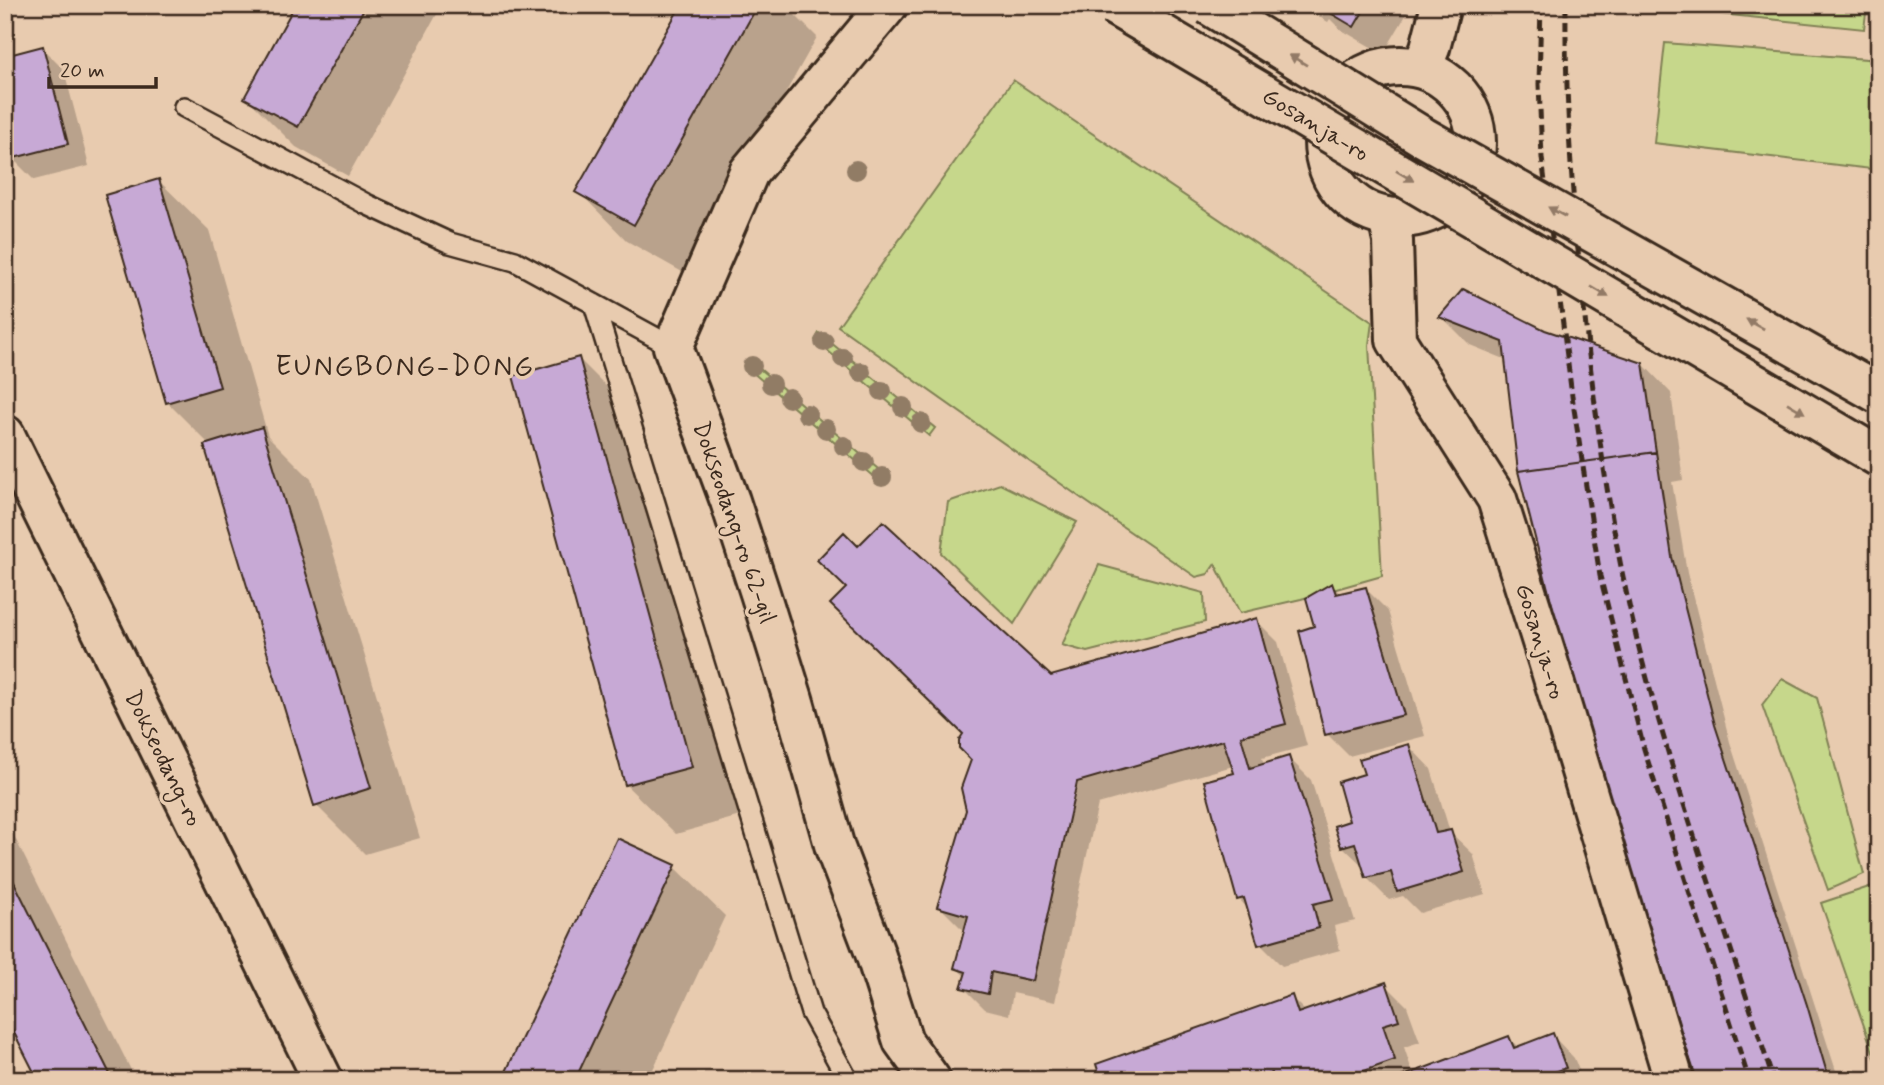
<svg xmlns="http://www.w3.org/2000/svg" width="1884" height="1085" font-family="Mynerve,sans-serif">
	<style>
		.green { fill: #c6d78b; stroke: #808054; stroke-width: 2 }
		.shadow { fill: #0003 }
		.building { fill: #c7a9d5; stroke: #3b2a1e; stroke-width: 2 }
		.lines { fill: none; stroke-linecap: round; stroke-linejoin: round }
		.lane-casing { stroke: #3b2a1e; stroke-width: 24 }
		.street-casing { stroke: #3b2a1e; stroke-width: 44 }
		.secondary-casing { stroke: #3b2a1e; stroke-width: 44 }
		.lane { stroke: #e8cbaf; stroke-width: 19 }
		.street { stroke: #e8cbaf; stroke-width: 38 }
		.secondary { stroke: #e8cbaf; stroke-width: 38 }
		.rail { stroke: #3b2a1e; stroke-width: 5; stroke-dasharray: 10 5; stroke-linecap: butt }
		.primary-bridge-casing { stroke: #3b2a1e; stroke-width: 44; stroke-linecap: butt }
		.primary-bridge { stroke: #e8cbaf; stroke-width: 38 }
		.tree { fill: #917c65 }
		.oneway { fill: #927a66 }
		.labels { text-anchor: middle; stroke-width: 7; stroke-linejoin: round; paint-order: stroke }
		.street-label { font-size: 24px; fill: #3b2a1e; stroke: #e8cbaf }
		.quarter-label { font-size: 28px; letter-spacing: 2px; fill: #3b2a1e; stroke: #e8cbaf }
	</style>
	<rect width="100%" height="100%" fill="#e8cbaf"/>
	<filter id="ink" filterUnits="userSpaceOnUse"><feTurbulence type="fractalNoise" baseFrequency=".0143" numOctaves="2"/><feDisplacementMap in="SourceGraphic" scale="14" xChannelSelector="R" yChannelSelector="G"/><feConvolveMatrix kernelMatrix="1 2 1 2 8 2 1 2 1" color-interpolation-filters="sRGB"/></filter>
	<g filter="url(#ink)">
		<!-- green -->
		<path class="green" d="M 1684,5 L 1867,5 L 1864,29 L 1683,10 Z
			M 1665,43 L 1879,60 L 1879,91 L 1871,169 L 1654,143 Z
			M 1013,80 L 1372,322 L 1369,345 L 1382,576 L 1301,599 L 1240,613 L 1215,564 L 1208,574 L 1196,577 L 1081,498 L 838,326 Z
			M 819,333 L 935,428 L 929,436 L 815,340 Z
			M 748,359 L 890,479 L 884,485 L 744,365 Z
			M 1000,484 L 1077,522 L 1014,624 L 941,553 L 948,502 Z
			M 1099,565 L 1204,593 L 1205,622 L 1087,652 L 1062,645 Z
			M 1782,679 L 1817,698 L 1864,874 L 1828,890 L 1762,705 Z
			M 1872,886 L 1879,905 L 1879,1069 L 1821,903 Z"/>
		<!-- shadow -->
		<path class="shadow" d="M 297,5 L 442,5 L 348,176 L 296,147 L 246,97 Z
			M 683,5 L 785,5 L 817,37 L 684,273 L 627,241 L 578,191 Z
			M 1299,5 L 1412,5 L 1383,54 L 1340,29 L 1330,19 L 1328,22 Z
			M 42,48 L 64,70 L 89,166 L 34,180 L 12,158 Z
			M 159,181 L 209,230 L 268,436 L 311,479 L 420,838 L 365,854 L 316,805 L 210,445 L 167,402 Z
			M 1442,317 L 1545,332 L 1643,364 L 1671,393 L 1683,480 L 1672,482 L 1687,573 L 1730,742 L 1839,1080 L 1698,1080 L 1507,360 L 1470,345 Z
			M 579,359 L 629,409 L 740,816 L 676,834 L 626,785 Z
			M 859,549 L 1051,677 L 1256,620 L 1278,642 L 1307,746 L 1262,758 L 1264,766 L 1289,758 L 1311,780 L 1355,921 L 1334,926 L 1340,950 L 1282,966 L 1260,944 L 1249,910 L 1239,899 L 1236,774 L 1233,766 L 1098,804 L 1055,1002 L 1013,993 L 1009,1015 L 985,1009 L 963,987 L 966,977 L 956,968 L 966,930 L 961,928 L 939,906 L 968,810 L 973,759 L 965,734 L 848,588 Z
			M 1332,585 L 1341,595 L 1366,589 L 1388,611 L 1425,736 L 1349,756 L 1327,734 L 1316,627 Z
			M 1409,746 L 1431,769 L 1450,832 L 1473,854 L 1485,894 L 1420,913 L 1403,896 L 1389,900 L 1367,878 L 1364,867 L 1342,846 L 1366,776 Z
			M 5,818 L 136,1080 L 40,1080 L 5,1011 Z
			M 675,867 L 725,916 L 648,1080 L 504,1080 Z
			M 1385,984 L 1407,1006 L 1420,1042 L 1404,1047 L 1413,1074 L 1509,1038 L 1519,1048 L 1552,1035 L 1574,1058 L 1583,1080 L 1103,1080 L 1291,997 L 1306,1012 Z"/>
		<!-- building -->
		<path class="building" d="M 295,5 L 366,5 L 298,127 L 244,98 Z
			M 681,5 L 758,5 L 634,225 L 575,192 Z
			M 1317,5 L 1367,5 L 1354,27 Z
			M 43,46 L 68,144 L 10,159 L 5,140 L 5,56 Z
			M 159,179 L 220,387 L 166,403 L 105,195 Z
			M 1463,289 L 1545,330 L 1643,363 L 1656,452 L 1518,471 L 1503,342 L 1439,317 Z
			M 579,357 L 692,767 L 625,785 L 513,376 Z
			M 262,427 L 371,788 L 314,806 L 204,445 Z
			M 1656,452 L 1672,557 L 1715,725 L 1807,1005 L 1829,1080 L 1697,1080 L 1596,778 L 1518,471 Z
			M 883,521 L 1051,676 L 1257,618 L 1286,724 L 1241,736 L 1250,768 L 1289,756 L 1334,899 L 1313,904 L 1319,928 L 1258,945 L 1244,898 L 1237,900 L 1204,781 L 1234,773 L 1223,740 L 1077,782 L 1033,981 L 991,972 L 988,994 L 961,988 L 966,972 L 954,968 L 968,916 L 937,907 L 966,810 L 961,788 L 971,760 L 959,748 L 959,740 L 963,734 L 830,604 L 846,588 L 817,560 L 844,532 L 858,546 Z
			M 1332,583 L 1336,594 L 1366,587 L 1404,715 L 1325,735 L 1299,631 L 1314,626 L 1306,598 Z
			M 1409,744 L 1436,833 L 1451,830 L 1464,872 L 1397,892 L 1391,872 L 1366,878 L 1355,843 L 1341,847 L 1334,826 L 1349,821 L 1338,782 L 1364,774 L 1359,759 Z
			M 617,838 L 676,865 L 575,1080 L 502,1080 Z
			M 5,864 L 113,1080 L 38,1080 L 5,1015 Z
			M 1386,982 L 1399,1020 L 1383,1025 L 1395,1060 L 1339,1080 L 1275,1080 L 1272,1073 L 1252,1080 L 1101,1080 L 1096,1064 L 1292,995 L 1298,1013 Z
			M 1553,1033 L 1566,1068 L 1543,1076 L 1544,1080 L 1393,1080 L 1509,1036 L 1514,1048 Z"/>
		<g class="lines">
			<defs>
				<path id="lane" d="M 184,107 L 366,204 L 450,243 L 515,261 L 673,347
					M 594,304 L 811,1013 L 848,1080"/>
				<path id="street" d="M 888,5 L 749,172 L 673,347 L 730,501 L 760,593 L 793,699 L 835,848 L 875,953 L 903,1041 L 931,1080
					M 1422,68 L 1430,48 L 1441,5
					M 1388,218 L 1393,241 L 1396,340 L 1497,499 L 1548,661 L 1674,1080"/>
				<path id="secondary" d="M 1156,5 L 1312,101
					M1324 142a76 76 0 1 1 152 0a76 76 0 1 1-152 0Z
					M 5,435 L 323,1080"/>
			</defs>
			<!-- lane casing -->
			<use href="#lane" class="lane-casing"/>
			<!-- street casing -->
			<use href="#street" class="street-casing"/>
			<!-- secondary casing -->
			<use href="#secondary" class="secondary-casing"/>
			<!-- lane -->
			<use href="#lane" class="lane"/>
			<!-- street -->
			<use href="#street" class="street"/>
			<!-- secondary -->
			<use href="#secondary" class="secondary"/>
			<!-- rail -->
			<path class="rail" d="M 1541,5 L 1539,84 L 1542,158 L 1572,396 L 1600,576 L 1644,749 L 1749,1080
				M 1566,5 C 1565,107 1573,207 1584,309 C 1596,424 1612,540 1640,652 C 1677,795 1729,939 1773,1080"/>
			<defs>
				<path id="primary-bridge" d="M 1113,5 L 1879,457
					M 1209,5 L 1423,137 L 1879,394"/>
			</defs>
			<!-- primary-bridge casing -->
			<use href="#primary-bridge" class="primary-bridge-casing"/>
			<!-- primary-bridge -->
			<use href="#primary-bridge" class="primary-bridge"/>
		</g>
		<!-- trees -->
		<g class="tree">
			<circle cx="856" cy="170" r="10"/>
			<circle cx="824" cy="342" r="10"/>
			<circle cx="843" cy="358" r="10"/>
			<circle cx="752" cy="366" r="10"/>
			<circle cx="861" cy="372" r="10"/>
			<circle cx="771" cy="384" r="10"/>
			<circle cx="882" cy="391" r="10"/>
			<circle cx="789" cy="398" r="10"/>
			<circle cx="903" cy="407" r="10"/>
			<circle cx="807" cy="414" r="10"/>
			<circle cx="921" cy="423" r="10"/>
			<circle cx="826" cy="429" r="10"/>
			<circle cx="844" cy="446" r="10"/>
			<circle cx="864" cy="462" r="10"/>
			<circle cx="882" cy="477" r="10"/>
		</g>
		<!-- one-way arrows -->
		<defs><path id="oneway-solid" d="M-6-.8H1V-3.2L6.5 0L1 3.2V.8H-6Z" transform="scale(1.75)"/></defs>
		<g class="oneway">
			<use href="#oneway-solid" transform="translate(1298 60) rotate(-149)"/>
			<use href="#oneway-solid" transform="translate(1405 176) rotate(31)"/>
			<use href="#oneway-solid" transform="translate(1557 212) rotate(-151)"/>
			<use href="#oneway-solid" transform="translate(1600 292) rotate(31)"/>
			<use href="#oneway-solid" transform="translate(1755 324) rotate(-151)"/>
			<use href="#oneway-solid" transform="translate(1796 408) rotate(31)"/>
		</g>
	</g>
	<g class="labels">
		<!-- street labels -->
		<g class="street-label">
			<text transform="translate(1316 124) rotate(31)" y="8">Gosanja-ro</text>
			<text transform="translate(735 522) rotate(71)" y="8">Dokseodang-ro 62-gil</text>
			<text transform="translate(1541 641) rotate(73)" y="8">Gosanja-ro</text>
			<text transform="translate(164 758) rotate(64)" y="8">Dokseodang-ro</text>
		</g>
		<!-- quarter labels -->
		<g class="quarter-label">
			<text x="405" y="375">EUNGBONG-DONG</text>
		</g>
	</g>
	<!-- margin -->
	<rect width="1884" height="1085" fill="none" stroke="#e8cbaf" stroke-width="28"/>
	<rect x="14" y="14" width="1856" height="1057" fill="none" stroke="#3b2a1e" stroke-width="2.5" filter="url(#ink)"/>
	<!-- scale -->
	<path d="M49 77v10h107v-10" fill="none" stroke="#3b2a1e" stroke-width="3.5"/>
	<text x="60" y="77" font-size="21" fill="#3b2a1e" stroke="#e8cbaf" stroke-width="5" paint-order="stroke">20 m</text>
</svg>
